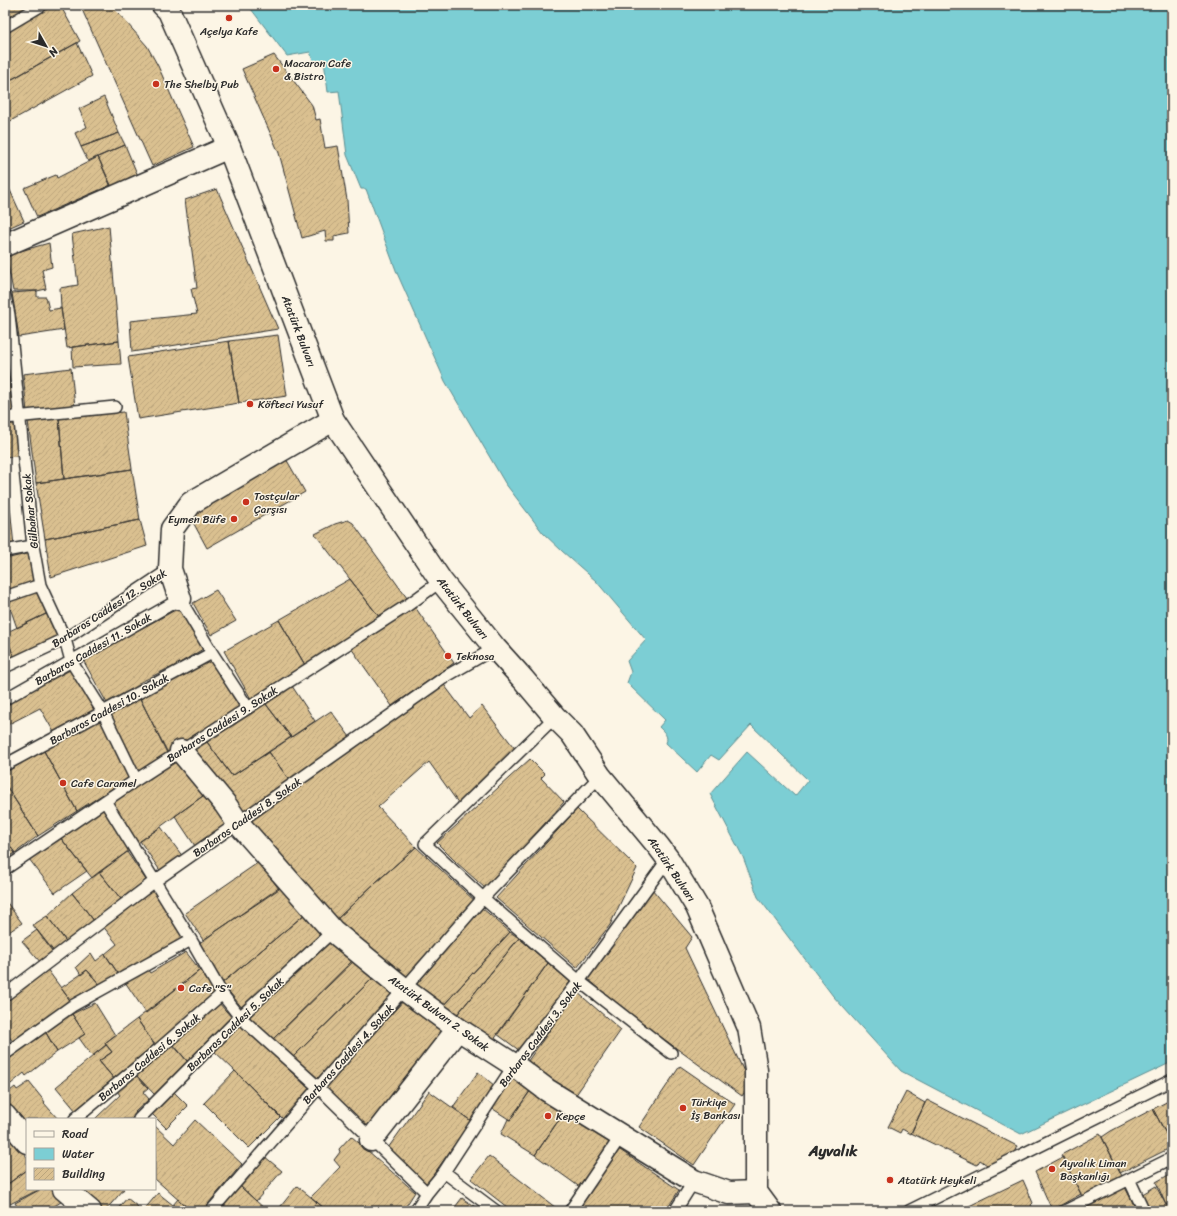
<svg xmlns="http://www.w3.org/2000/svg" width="1177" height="1216" font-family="Sriracha,sans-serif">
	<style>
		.water { fill: #7cced4; stroke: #5c8d90 }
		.building { fill: url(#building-hatch); stroke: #2b2b2b }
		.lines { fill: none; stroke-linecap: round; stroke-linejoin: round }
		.lane-casing { stroke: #2b2b2b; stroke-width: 14 }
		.street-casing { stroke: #2b2b2b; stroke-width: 25 }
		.secondary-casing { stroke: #2b2b2b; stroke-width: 25 }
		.primary-casing { stroke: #2b2b2b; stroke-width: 25 }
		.lane { stroke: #fcf5e5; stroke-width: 11 }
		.street { stroke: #fcf5e5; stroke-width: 22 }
		.secondary { stroke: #fcf5e5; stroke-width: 22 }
		.primary { stroke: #fcf5e5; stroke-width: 22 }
		.poi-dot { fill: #c8321e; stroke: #fcf5e5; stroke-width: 1.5 }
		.labels { text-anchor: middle; stroke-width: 3; stroke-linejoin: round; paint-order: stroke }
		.poi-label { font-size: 11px; fill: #2b2b2b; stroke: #fcf5e5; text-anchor: start }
		.street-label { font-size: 11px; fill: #2b2b2b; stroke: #fcf5e5 }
		.district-label { font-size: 15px; font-weight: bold; fill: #2b2b2b; stroke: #fcf5e5 }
	</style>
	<defs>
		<pattern id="building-hatch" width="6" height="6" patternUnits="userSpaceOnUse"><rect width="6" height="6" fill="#dac090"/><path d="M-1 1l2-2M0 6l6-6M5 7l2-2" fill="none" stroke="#bba57c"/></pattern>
	</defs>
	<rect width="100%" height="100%" fill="#fcf5e5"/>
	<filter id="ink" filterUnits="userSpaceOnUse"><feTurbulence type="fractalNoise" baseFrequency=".025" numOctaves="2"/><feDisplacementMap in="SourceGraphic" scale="8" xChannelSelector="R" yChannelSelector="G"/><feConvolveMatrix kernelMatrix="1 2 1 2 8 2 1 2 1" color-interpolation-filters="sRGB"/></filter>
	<g filter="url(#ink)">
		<!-- water -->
		<path class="water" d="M 248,5 L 1172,5 L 1172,1062 L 1021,1134 L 901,1071 L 833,996 L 758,897 L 743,857 L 710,794 L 747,752 L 795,796 L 808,780 L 751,725 L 719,760 L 711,755 L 697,772 L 666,743 C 669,736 664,732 659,727 L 665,720 L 627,683 L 631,672 L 627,661 L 646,640 L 596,581 L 562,551 L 543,533 L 505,483 L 445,381 L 397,273 L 366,189 L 361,189 L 347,155 L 339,91 L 328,92 L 324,61 L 314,63 L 310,52 L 287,56 Z"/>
		<!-- building -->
		<path class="building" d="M 5,5 L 31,5 L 5,20 Z
			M 52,5 L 60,5 L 80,41 L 5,83 L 5,32 Z
			M 80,5 L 110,5 L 119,14 L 147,46 L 158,66 L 194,147 L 152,166 Z
			M 77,43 L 92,76 L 5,124 L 5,83 Z
			M 274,55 L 312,105 L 316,120 L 320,119 L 325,148 L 338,146 L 347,200 L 349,233 L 334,236 L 334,241 L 326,241 L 325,231 L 302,238 L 279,153 L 242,69 Z
			M 104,97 L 119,133 L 81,147 L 75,133 L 87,127 L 79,109 Z
			M 119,133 L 125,145 L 88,161 L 81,147 Z
			M 125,145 L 138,176 L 111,187 L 98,157 Z
			M 98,157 L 111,185 L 37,217 L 24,188 L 56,175 L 57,178 Z
			M 9,188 L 24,221 L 6,229 L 5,226 L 5,190 Z
			M 217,189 L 278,329 L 132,352 L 130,321 L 197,314 L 191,289 L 197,288 L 185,200 Z
			M 109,226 L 119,341 L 67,348 L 61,308 L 60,288 L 78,285 L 72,234 Z
			M 49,243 L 52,267 L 42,270 L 46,289 L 37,291 L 13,291 L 6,255 Z
			M 37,291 L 37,297 L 46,297 L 49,310 L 61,308 L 64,330 L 19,337 L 12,293 Z
			M 5,335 L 7,335 L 15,415 L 5,416 Z
			M 278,335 L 287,396 L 239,403 L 229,341 Z
			M 119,341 L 121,364 L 73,367 L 72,347 Z
			M 229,341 L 239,403 L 138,419 L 128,357 Z
			M 71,368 L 75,407 L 27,412 L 23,374 Z
			M 124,412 L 132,469 L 64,479 L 59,418 Z
			M 59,418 L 64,479 L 36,483 L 28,421 Z
			M 5,424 L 16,424 L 18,456 L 5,457 Z
			M 285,457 L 305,492 L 207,548 L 188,513 Z
			M 132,469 L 140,520 L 45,539 L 36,483 Z
			M 8,487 L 14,546 L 5,547 L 5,488 Z
			M 140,520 L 147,546 L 51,577 L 45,539 Z
			M 348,520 L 353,523 L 407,598 L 380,618 L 315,534 L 335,524 Z
			M 31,553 L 37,581 L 5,591 L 5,559 Z
			M 350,579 L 380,618 L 305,665 L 279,620 Z
			M 39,589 L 48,613 L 17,628 L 7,599 Z
			M 216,590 L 236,621 L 211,635 L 193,603 Z
			M 415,607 L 454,663 L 392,706 L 351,648 Z
			M 179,608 L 203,649 L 170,669 L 169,668 L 139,683 L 141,688 L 108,705 L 83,660 Z
			M 48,613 L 58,637 L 14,657 L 5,633 Z
			M 279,620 L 305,665 L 251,699 L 224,651 Z
			M 5,623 L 8,632 L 5,633 Z
			M 5,635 L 14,657 L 5,662 Z
			M 211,659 L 239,707 L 167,753 L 140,698 Z
			M 72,669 L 95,711 L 55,734 L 40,708 L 5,726 L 5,704 Z
			M 442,682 L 469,718 L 482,706 L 516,750 L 459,804 L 429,762 L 378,807 L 416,847 L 375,883 L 335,921 L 248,823 L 394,719 Z
			M 292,686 L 315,721 L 291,737 L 266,704 Z
			M 139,697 L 169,755 L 138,774 L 108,712 Z
			M 265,703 L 291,737 L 232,776 L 207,742 Z
			M 331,711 L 350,737 L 290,781 L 269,752 Z
			M 100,719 L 130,777 L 77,811 L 44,751 Z
			M 207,742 L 232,776 L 269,752 L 290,781 L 239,818 L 186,753 Z
			M 44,751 L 77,811 L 38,836 L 5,784 L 5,772 Z
			M 180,756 L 207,793 L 138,843 L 111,801 Z
			M 530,759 L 545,774 L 541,778 L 564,802 L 486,889 L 456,862 L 437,843 Z
			M 5,784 L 38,836 L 15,853 L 5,839 Z
			M 207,793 L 231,824 L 215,833 L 195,846 L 175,816 Z
			M 102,807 L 130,850 L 92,878 L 60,837 Z
			M 577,809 L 637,868 L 610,925 L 577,968 L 496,898 Z
			M 161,827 L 183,857 L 161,872 L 140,841 Z
			M 60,837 L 87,871 L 55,893 L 29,859 Z
			M 5,839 L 15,853 L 5,860 Z
			M 416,847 L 476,902 L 407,982 L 335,921 L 375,883 Z
			M 127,852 L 146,880 L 121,899 L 99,872 Z
			M 259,862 L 279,889 L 203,940 L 185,913 Z
			M 99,872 L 121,899 L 95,922 L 72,893 Z
			M 280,887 L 305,914 L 222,983 L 198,944 Z
			M 652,889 L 692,937 L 685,948 L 750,1084 L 742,1096 L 625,1011 L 587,978 Z
			M 154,890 L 185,939 L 119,975 L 105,954 L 117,944 L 102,925 L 118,912 L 120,915 Z
			M 72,893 L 95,922 L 68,944 L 47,916 Z
			M 5,900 L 22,923 L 6,934 L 5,932 Z
			M 482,908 L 510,932 L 442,1007 L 414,987 Z
			M 305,914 L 323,934 L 243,1009 L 222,983 Z
			M 47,916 L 68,944 L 55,955 L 33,925 Z
			M 37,930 L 55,953 L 42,964 L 22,941 Z
			M 510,932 L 519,938 L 456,1016 L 442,1007 Z
			M 331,936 L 357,958 L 272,1040 L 247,1017 Z
			M 519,938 L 548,963 L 491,1044 L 456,1016 Z
			M 186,952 L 200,970 L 146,1013 L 125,982 L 148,970 L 150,973 Z
			M 91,953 L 96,961 L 105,954 L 119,975 L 101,986 L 87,970 L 81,975 L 76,967 Z
			M 355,958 L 375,976 L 292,1058 L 272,1040 Z
			M 548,963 L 570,982 L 520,1051 L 497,1034 Z
			M 47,969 L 72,1003 L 13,1042 L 5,1031 L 5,999 Z
			M 87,970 L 101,986 L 72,1003 L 61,988 Z
			M 200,970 L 215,992 L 155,1045 L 137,1019 Z
			M 5,974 L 13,986 L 5,992 Z
			M 375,976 L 396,994 L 317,1081 L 292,1058 Z
			M 577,992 L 621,1030 L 573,1099 L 525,1065 Z
			M 405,999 L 447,1029 L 370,1129 L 325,1088 Z
			M 95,1003 L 115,1035 L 105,1043 L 106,1045 L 92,1056 L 79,1038 L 85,1034 L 72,1014 Z
			M 219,1003 L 233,1019 L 188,1062 L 173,1044 Z
			M 72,1014 L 85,1034 L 57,1052 L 45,1031 Z
			M 137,1019 L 155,1046 L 115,1080 L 99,1061 L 112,1052 L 105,1043 Z
			M 242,1024 L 309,1089 L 284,1120 L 235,1071 L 213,1050 Z
			M 45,1031 L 57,1052 L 26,1076 L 24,1073 L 5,1089 L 5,1057 Z
			M 171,1043 L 188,1062 L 155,1095 L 134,1073 Z
			M 106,1045 L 112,1052 L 99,1061 L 115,1080 L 76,1111 L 56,1087 Z
			M 680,1066 L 735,1104 L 694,1165 L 639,1127 Z
			M 235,1071 L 280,1117 L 249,1148 L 204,1103 Z
			M 478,1072 L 495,1086 L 471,1121 L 453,1107 Z
			M 134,1073 L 148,1088 L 143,1092 L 149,1099 L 135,1112 L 137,1114 L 131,1119 L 97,1119 L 96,1118 L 120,1095 L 116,1090 Z
			M 513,1074 L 532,1088 L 510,1120 L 490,1107 Z
			M 29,1082 L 45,1102 L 44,1103 L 58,1119 L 27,1119 L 27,1128 L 5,1107 L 5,1095 L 15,1087 L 17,1090 Z
			M 531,1090 L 565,1113 L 556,1124 L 535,1155 L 501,1134 L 508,1119 L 510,1120 Z
			M 429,1091 L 471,1121 L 427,1184 L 388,1148 Z
			M 174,1092 L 188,1106 L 166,1128 L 152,1114 Z
			M 906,1092 L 925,1103 L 911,1134 L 902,1129 L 900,1133 L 888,1127 Z
			M 1172,1099 L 1172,1145 L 1153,1109 Z
			M 927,1100 L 1017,1146 L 1013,1155 L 987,1165 L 980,1160 L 977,1165 L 911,1133 L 925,1103 Z
			M 1153,1109 L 1172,1145 L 1172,1147 L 1120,1173 L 1102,1137 L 1111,1131 Z
			M 567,1111 L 612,1143 L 581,1188 L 535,1155 L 556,1124 Z
			M 195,1120 L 242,1164 L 202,1211 L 191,1211 L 155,1179 L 155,1126 L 174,1144 Z
			M 1100,1134 L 1122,1176 L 1083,1198 L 1061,1155 Z
			M 9,1135 L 27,1157 L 27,1170 L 5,1186 L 5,1138 Z
			M 351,1136 L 415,1192 L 403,1211 L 327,1211 L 311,1197 L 340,1167 L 334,1160 L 340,1152 L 339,1149 Z
			M 617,1148 L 679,1190 L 666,1211 L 574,1211 Z
			M 264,1156 L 282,1171 L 256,1201 L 240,1186 Z
			M 489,1156 L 560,1211 L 512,1211 L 471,1179 Z
			M 1063,1157 L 1081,1194 L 1052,1210 L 1035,1172 Z
			M 27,1170 L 27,1189 L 40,1189 L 10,1204 L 5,1195 L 5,1186 Z
			M 1172,1173 L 1172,1201 L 1166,1205 L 1156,1182 Z
			M 1023,1180 L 1033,1203 L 1031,1205 L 1034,1211 L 969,1211 L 967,1207 Z
			M 1124,1185 L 1137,1211 L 1072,1211 Z
			M 240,1186 L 267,1211 L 218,1211 Z
			M 297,1186 L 317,1202 L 308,1211 L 277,1211 Z
			M 1156,1186 L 1166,1205 L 1172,1202 L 1172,1211 L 1147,1211 L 1139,1196 Z
			M 41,1189 L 57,1189 L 64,1200 L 47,1211 L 44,1208 L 38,1211 L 20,1211 L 15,1203 Z
			M 75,1189 L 124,1189 L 105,1211 L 99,1211 Z
			M 158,1193 L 173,1205 L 178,1199 L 191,1211 L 116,1211 L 127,1198 L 143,1211 Z
			M 462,1198 L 481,1211 L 452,1211 Z
			M 317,1202 L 327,1211 L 308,1211 Z
			M 65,1205 L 72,1211 L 56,1211 Z"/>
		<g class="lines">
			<defs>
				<path id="lane" d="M 5,27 L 42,5
					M 5,296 L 9,315 L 33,546 L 40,585 L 65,639 L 71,661 L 103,712 L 136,780
					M 5,418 L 115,407
					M 5,551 L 33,546
					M 5,597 L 40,585
					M 5,667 L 65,639 L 170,569
					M 5,699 L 180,599 L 212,653 L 248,708
					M 555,717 L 425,844 L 483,898 L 579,981 L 671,1053
					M 5,765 L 212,653
					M 105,801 L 191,940 L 222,994 L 240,1017 L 318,1087 L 427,1193
					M 5,869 L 136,780 L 408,605 L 441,581
					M 5,995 L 155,881 L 445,677 L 495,648
					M 5,1054 L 72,1006 L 191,940
					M 75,1119 L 159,1049 L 222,994
					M 139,1119 L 240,1017 L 333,931
					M 444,1172 L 496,1211
					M 1129,1179 L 1144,1211
					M 211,1211 L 483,898 L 600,776
					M 415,1211 L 427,1193 L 444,1172 L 514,1065 L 579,981 L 668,859
					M 570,1211 L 621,1136
					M 675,1211 L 694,1181
					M 909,1211 L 1172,1080
					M 1065,1211 L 1172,1158"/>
				<path id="street" d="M 180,599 L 170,569 L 172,529 L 191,503 L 333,420
					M 181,751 L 225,804 L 238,823 L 333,931 L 405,990 L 458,1029 L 514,1065 L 547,1090 L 694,1181 L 729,1193 L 756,1192
					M 371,1140 L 458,1029"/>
				<path id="secondary" d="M 5,245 L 229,147
					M 5,1116 L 27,1142
					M 64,1189 L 90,1211"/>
				<path id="primary" d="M 163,5 L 169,11 L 229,147 L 333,420 L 441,581 L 495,648 L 523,679 L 555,717 L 572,734 L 600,776 L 659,847 L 668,859 L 697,907 L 749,1028 L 756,1070 L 756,1192 L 770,1211"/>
			</defs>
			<!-- lane casing -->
			<use href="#lane" class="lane-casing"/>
			<!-- street casing -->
			<use href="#street" class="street-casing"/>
			<!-- secondary casing -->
			<use href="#secondary" class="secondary-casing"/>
			<!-- primary casing -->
			<use href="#primary" class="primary-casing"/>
			<!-- lane -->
			<use href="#lane" class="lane"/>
			<!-- street -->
			<use href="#street" class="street"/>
			<!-- secondary -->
			<use href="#secondary" class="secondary"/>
			<!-- primary -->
			<use href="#primary" class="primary"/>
		</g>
	</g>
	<!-- markers -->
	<g class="poi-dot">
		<circle cx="229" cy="18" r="4"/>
		<circle cx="276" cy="69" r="4"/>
		<circle cx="156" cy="84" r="4"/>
		<circle cx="250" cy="404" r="4"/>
		<circle cx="246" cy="502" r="4"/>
		<circle cx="234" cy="519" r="4"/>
		<circle cx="448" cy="656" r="4"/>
		<circle cx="63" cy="783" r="4"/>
		<circle cx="181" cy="988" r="4"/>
		<circle cx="683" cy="1108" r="4"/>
		<circle cx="548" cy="1116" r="4"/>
		<circle cx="1052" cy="1169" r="4"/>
		<circle cx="890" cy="1180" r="4"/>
	</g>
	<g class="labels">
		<!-- poi labels -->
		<g class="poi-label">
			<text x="229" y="35" text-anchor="middle">Açelya Kafe</text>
			<text x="284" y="67">Macaron Cafe<tspan x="284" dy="13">&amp; Bistro</tspan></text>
			<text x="164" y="88">The Shelby Pub</text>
			<text x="258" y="408">Köfteci Yusuf</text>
			<text x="254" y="500">Tostçular<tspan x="254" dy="13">Çarşısı</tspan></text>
			<text x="226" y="523" text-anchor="end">Eymen Büfe</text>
			<text x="456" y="660">Teknosa</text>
			<text x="71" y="787">Cafe Caramel</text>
			<text x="189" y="992">Cafe "S"</text>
			<text x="691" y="1106">Türkiye<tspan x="691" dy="13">İş Bankası</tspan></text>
			<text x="556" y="1120">Kepçe</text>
			<text x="1060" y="1167">Ayvalık Liman<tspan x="1060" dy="13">Başkanlığı</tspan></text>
			<text x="898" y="1184">Atatürk Heykeli</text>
		</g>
		<!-- street labels -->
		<g class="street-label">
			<text transform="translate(299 331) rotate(69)" y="4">Atatürk Bulvarı</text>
			<text transform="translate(30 511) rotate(-96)" y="4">Gülbahar Sokak</text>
			<text transform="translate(109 608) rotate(-33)" y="4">Barbaros Caddesi 12. Sokak</text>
			<text transform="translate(463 608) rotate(52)" y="4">Atatürk Bulvarı</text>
			<text transform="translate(93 649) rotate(-30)" y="4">Barbaros Caddesi 11. Sokak</text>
			<text transform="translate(109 709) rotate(-29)" y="4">Barbaros Caddesi 10. Sokak</text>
			<text transform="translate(222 724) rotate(-33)" y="4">Barbaros Caddesi 9. Sokak</text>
			<text transform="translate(247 817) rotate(-35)" y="4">Barbaros Caddesi 8. Sokak</text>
			<text transform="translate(672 869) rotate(56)" y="4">Atatürk Bulvarı</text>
			<text transform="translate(439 1013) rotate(36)" y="4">Atatürk Bulvarı 2. Sokak</text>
			<text transform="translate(235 1024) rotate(-44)" y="4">Barbaros Caddesi 5. Sokak</text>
			<text transform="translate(540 1034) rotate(-53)" y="4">Barbaros Caddesi 3. Sokak</text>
			<text transform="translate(348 1054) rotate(-48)" y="4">Barbaros Caddesi 4. Sokak</text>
			<text transform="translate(149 1057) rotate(-40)" y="4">Barbaros Caddesi 6. Sokak</text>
		</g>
		<!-- district labels -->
		<g class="district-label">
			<text x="833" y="1156">Ayvalık</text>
		</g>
	</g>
	<!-- margin -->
	<rect width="1177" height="1216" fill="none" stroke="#fcf5e5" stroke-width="20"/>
	<rect x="10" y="10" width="1157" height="1196" fill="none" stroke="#2b2b2b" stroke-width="1.5" filter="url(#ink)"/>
	<!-- legend -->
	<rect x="26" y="1118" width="130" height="72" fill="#fcf5e5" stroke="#a8a49b"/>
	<rect x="34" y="1131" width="20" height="6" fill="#fcf5e5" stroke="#a8a49b"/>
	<text x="62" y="1138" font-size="12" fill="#2b2b2b">Road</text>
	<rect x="34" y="1148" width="20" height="12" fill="#7cced4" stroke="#a8a49b"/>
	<text x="62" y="1158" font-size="12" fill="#2b2b2b">Water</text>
	<rect x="34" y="1168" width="20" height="12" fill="url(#building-hatch)" stroke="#a8a49b"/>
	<text x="62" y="1178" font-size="12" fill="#2b2b2b">Building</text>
	<!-- north arrow -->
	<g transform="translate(46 46) rotate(129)" stroke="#fcf5e5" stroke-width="3" paint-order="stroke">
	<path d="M0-3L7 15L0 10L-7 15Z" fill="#2b2b2b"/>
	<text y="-6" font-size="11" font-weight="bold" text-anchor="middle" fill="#2b2b2b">N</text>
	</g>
</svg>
